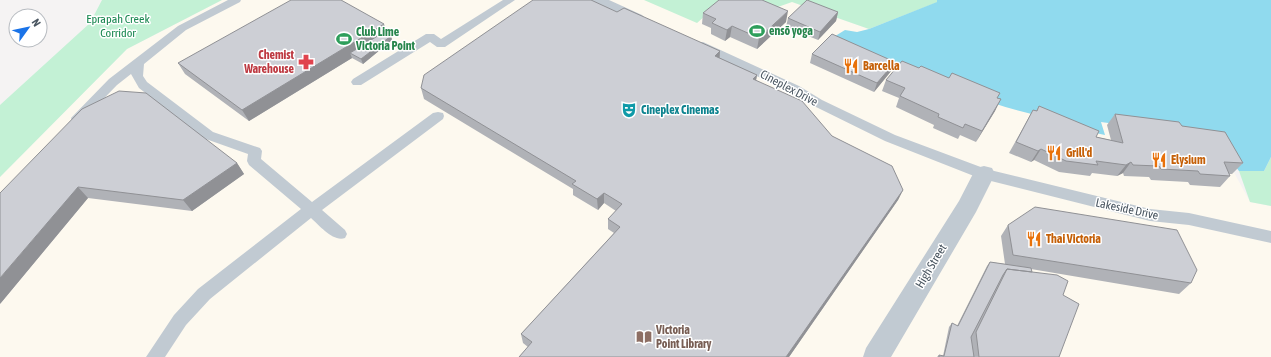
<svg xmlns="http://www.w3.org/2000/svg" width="1271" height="357" font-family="'Asap Condensed',sans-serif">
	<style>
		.commercial { fill: #fdf9ef }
		.green { fill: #c3f1d5 }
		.water { fill: #90daee }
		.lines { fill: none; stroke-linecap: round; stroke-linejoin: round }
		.lane { fill: #c1cad2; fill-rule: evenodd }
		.street { fill: #c1cad2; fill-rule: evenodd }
		.wall { fill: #b0b2b7 }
		.shaded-wall { fill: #909195 }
		.building { fill: #cdcfd5; stroke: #909195 }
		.labels { text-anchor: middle; stroke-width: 3; stroke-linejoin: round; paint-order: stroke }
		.park-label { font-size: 12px; fill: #17864f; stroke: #fff }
		.leisure-label { font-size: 12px; font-weight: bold; fill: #27864d; stroke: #fff; text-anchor: start }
		.health-label { font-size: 12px; font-weight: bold; fill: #be3a42; stroke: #fff; text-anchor: end }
		.food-label { font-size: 12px; font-weight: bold; fill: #c56008; stroke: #fff; text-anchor: start }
		.street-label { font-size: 12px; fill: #4a5661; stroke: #fff }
		.culture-label { font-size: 12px; font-weight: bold; fill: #0d838f; stroke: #fff; text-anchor: start }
		.education-label { font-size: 12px; font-weight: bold; fill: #785e54; stroke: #fff; text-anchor: start }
	</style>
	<rect width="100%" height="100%" fill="#f5f3f3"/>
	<!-- commercial -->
	<path class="commercial" d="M 222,0 L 789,0 L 800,5 L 869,29 L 1105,135 L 1100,122 L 1169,131 L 1218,143 L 1250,202 L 1271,206 L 1271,357 L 0,357 L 0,177 L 127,49 Z"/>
	<!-- green -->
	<path class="green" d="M 102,0 L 222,0 L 127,49 L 0,177 L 0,105 L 90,23 Z
		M 644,0 L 723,0 L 697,23 Z
		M 752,0 L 937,0 L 938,2 L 869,29 L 792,2 L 775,8 Z
		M 1271,157 L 1271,206 L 1250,202 L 1239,171 L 1264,171 Z"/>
	<!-- water -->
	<path class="water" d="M 937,0 L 1271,0 L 1271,157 L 1264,171 L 1239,171 L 1217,143 L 1169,131 L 1101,122 L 1105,135 L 1091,132 L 1082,126 C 1053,118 1022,113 993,103 C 938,85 883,64 832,38 L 845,30 L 857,32 L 869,29 L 937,2 Z"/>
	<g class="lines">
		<!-- lane -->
		<path class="lane" d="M 228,0 L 241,0 L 240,2 L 186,30 L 144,64 L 143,76 L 147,82 L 213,132 L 260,148 L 262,151 L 261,159 L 312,202 L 433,113 L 438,112 L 443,113 L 444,116 L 443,119 L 322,210 L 345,230 L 347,234 L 345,238 C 333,242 320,226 311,218 L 210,299 L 186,325 L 165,357 L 146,357 L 174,315 L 198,289 L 301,209 L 249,165 L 247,161 L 248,154 L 203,138 L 139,88 L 131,74 L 117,85 L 82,121 L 77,123 L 72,121 L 71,118 L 109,79 L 178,26 Z
			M 503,0 L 515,0 L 445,47 L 437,47 L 430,42 L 361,85 L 353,85 L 351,82 L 353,79 L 426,34 L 434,34 L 441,39 Z
			M 589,0 L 609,0 L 642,15 L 644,17 L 642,19 C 634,21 602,5 590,2 Z
			M 703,42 L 799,86 L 822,100 L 895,135 L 986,169 L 1150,209 L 1189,213 L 1271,231 L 1271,243 L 1189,225 L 1150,221 L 979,178 L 885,141 L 814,106 L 791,92 L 699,49 L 697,46 L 699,43 Z"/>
		<!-- street -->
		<path class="street" d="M 984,166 L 992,168 L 995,174 L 976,212 L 891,357 L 863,357 L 866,348 L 959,201 L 976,168 Z"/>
	</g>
	<!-- wall -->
	<path class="wall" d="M 617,12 L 720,51 L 720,58 L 757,75 L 756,80 L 832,136 L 903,190 L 898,200 L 789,357 L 519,357 L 528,347 L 523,343 L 521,334 L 614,233 L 608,229 L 608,219 L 616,211 L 604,203 L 598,210 L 573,195 L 573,189 L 424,99 L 421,88 Z
		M 838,12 L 836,21 L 818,40 L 786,27 L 788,18 Z
		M 703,13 L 786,22 L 757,49 L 730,37 L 725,41 L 711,34 L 711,28 L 702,24 Z
		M 391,36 L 392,40 L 363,64 L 352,58 L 249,121 L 185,74 L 178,63 Z
		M 812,54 L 892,70 L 874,92 L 810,63 Z
		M 919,68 L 998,98 L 995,111 L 976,142 L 960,135 L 958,139 L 933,128 L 934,125 L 896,107 L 899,98 L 882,91 L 886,80 Z
		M 119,91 L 237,163 L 244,174 L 192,211 L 88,198 L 0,304 Z
		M 1039,106 L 1096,137 L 1111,140 L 1107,125 L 1115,114 L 1182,126 L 1243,163 L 1232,174 L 1229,174 L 1230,176 L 1220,187 L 1190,185 L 1188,182 L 1151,180 L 1149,177 L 1124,176 L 1123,173 L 1117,176 L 1092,173 L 1090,176 L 1059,172 L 1034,160 L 1031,162 L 1009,153 L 1033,110 L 1036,111 Z
		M 1008,225 L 1191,283 L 1179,294 L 1031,269 L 1032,272 L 1063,295 L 1059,357 L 937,357 L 939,355 L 943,356 L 949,327 L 952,323 L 957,326 L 987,266 L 990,262 L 1005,264 L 1001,236 Z"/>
	<!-- shaded-wall -->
	<path class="shaded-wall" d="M 788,11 L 786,22 L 757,49 L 759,38 Z
		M 838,12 L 836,21 L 818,40 L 820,32 Z
		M 384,24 L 388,35 L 350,53 L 352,58 L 249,121 L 242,110 Z
		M 732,26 L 730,37 L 725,41 L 727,30 Z
		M 391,36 L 392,40 L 363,64 L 361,59 Z
		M 720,51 L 719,62 L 715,56 Z
		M 895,62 L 892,70 L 874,92 L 877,83 Z
		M 757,75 L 755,86 L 753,79 Z
		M 1001,99 L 995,111 L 976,142 L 982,131 Z
		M 1041,149 L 1034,160 L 1031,162 L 1038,151 Z
		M 1131,162 L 1123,173 L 1117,176 L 1126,165 Z
		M 237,163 L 244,174 L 192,211 L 183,200 Z
		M 78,187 L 88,198 L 0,304 L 0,278 Z
		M 903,190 L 898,200 L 789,357 L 786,357 Z
		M 604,193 L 604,203 L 598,210 L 597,199 Z"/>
	<!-- building -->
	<path class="building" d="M 291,0 L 341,0 L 384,24 L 242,110 L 178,63 Z
		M 533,0 L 591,0 L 617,12 L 624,8 L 720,51 L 715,56 L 757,75 L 753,79 L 802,101 L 832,136 L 892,166 L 903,190 L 786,357 L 519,357 L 532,342 L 521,334 L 620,227 L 608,219 L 622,204 L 604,193 L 597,199 L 572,184 L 576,181 L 421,88 L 424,75 Z
		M 719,0 L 762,0 L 788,11 L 759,38 L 732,26 L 727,30 L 712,23 L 716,19 L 703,13 Z
		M 807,0 L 838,12 L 820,32 L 788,18 Z
		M 384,32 L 391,36 L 361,59 L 350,53 Z
		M 832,34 L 895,62 L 877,83 L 812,54 Z
		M 902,61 L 919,68 L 921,66 L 949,78 L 952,73 L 1000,93 L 997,98 L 1001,99 L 982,131 L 965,124 L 963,128 L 938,117 L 939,114 L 900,96 L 905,88 L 886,80 Z
		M 119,91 L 146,93 L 237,163 L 183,200 L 78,187 L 0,278 L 0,193 L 82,109 Z
		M 1039,106 L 1099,131 L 1096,137 L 1123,143 L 1115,114 L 1179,122 L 1182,126 L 1225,132 L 1243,163 L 1224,162 L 1230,176 L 1200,174 L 1198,171 L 1161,169 L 1159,166 L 1133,165 L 1131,162 L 1126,165 L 1096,161 L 1098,165 L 1066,161 L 1041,149 L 1038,151 L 1016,142 L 1033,110 L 1037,111 Z
		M 1035,207 L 1177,230 L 1197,270 L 1191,283 L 1013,255 L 1008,225 Z
		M 990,262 L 1031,268 L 1032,272 L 1007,269 L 1003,275 L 971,337 L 974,357 L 939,357 L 939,355 L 944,356 L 952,323 L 958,326 Z
		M 1007,269 L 1057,275 L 1068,281 L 1063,295 L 1079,304 L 1059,357 L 979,357 L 976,332 Z"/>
	<!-- icons -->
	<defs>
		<symbol id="stadium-bare" viewBox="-9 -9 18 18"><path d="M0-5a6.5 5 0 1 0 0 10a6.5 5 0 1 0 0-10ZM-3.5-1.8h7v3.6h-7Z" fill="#2e9e5b" stroke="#fff" stroke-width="2.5" paint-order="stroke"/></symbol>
		<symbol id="pharmacy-bare" viewBox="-9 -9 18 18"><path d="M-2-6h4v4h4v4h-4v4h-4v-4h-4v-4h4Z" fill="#e0444e" stroke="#fff" stroke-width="2.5" paint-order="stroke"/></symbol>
		<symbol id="restaurant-bare" viewBox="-9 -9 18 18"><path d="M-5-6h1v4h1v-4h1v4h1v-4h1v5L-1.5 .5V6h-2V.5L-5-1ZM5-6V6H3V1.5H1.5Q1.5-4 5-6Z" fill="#e8710a" stroke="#fff" stroke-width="2.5" paint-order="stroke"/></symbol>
		<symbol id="theatre-bare" viewBox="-9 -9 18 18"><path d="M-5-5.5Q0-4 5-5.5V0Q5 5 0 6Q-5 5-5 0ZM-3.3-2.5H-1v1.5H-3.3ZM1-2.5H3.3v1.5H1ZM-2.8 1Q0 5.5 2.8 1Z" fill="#0f9aa8" stroke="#fff" stroke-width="2.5" paint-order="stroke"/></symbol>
		<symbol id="library-bare" viewBox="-9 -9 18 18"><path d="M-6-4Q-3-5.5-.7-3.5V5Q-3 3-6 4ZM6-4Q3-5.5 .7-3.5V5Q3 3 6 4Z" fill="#8d6e63" stroke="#fff" stroke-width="2.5" paint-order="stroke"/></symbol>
	</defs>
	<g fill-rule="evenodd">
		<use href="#stadium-bare" x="746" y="20" width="22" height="22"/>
		<use href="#stadium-bare" x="333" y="28" width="22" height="22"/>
		<use href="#pharmacy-bare" x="295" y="51" width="22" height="22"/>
		<use href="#restaurant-bare" x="840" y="55" width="22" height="22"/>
		<use href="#theatre-bare" x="618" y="99" width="22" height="22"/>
		<use href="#restaurant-bare" x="1043" y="142" width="22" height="22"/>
		<use href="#restaurant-bare" x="1148" y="149" width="22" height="22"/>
		<use href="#restaurant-bare" x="1023" y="228" width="22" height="22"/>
		<use href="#library-bare" x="633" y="326" width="22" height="22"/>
	</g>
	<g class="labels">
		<!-- park labels -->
		<g class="park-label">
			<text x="118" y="23">Eprapah Creek<tspan x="118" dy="14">Corridor</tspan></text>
		</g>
		<!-- leisure labels -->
		<g class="leisure-label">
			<text x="769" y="35">ensō yoga</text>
			<text x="356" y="36">Club Lime<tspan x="356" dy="14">Victoria Point</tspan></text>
		</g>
		<!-- health labels -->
		<g class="health-label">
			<text x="294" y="59">Chemist<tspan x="294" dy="14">Warehouse</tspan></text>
		</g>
		<!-- food labels -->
		<g class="food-label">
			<text x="863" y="70">Barcella</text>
			<text x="1066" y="157">Grill'd</text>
			<text x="1171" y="164">Elysium</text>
			<text x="1046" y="243">Thai Victoria</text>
		</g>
		<!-- street labels -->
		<g class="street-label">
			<text transform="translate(789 88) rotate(28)" y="4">Cineplex Drive</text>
			<text transform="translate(1127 209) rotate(12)" y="4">Lakeside Drive</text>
			<text transform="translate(931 266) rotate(-59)" y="4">High Street</text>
		</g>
		<!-- culture labels -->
		<g class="culture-label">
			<text x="641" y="114">Cineplex Cinemas</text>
		</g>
		<!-- education labels -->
		<g class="education-label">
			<text x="656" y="334">Victoria<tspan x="656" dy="14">Point Library</tspan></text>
		</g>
	</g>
	<!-- north arrow -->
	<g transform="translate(28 28) rotate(57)"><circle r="19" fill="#ffffff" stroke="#b7bbc0"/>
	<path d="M0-3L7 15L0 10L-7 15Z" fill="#1a73e8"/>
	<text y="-6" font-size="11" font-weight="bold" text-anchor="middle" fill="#4a5661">N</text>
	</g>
</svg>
